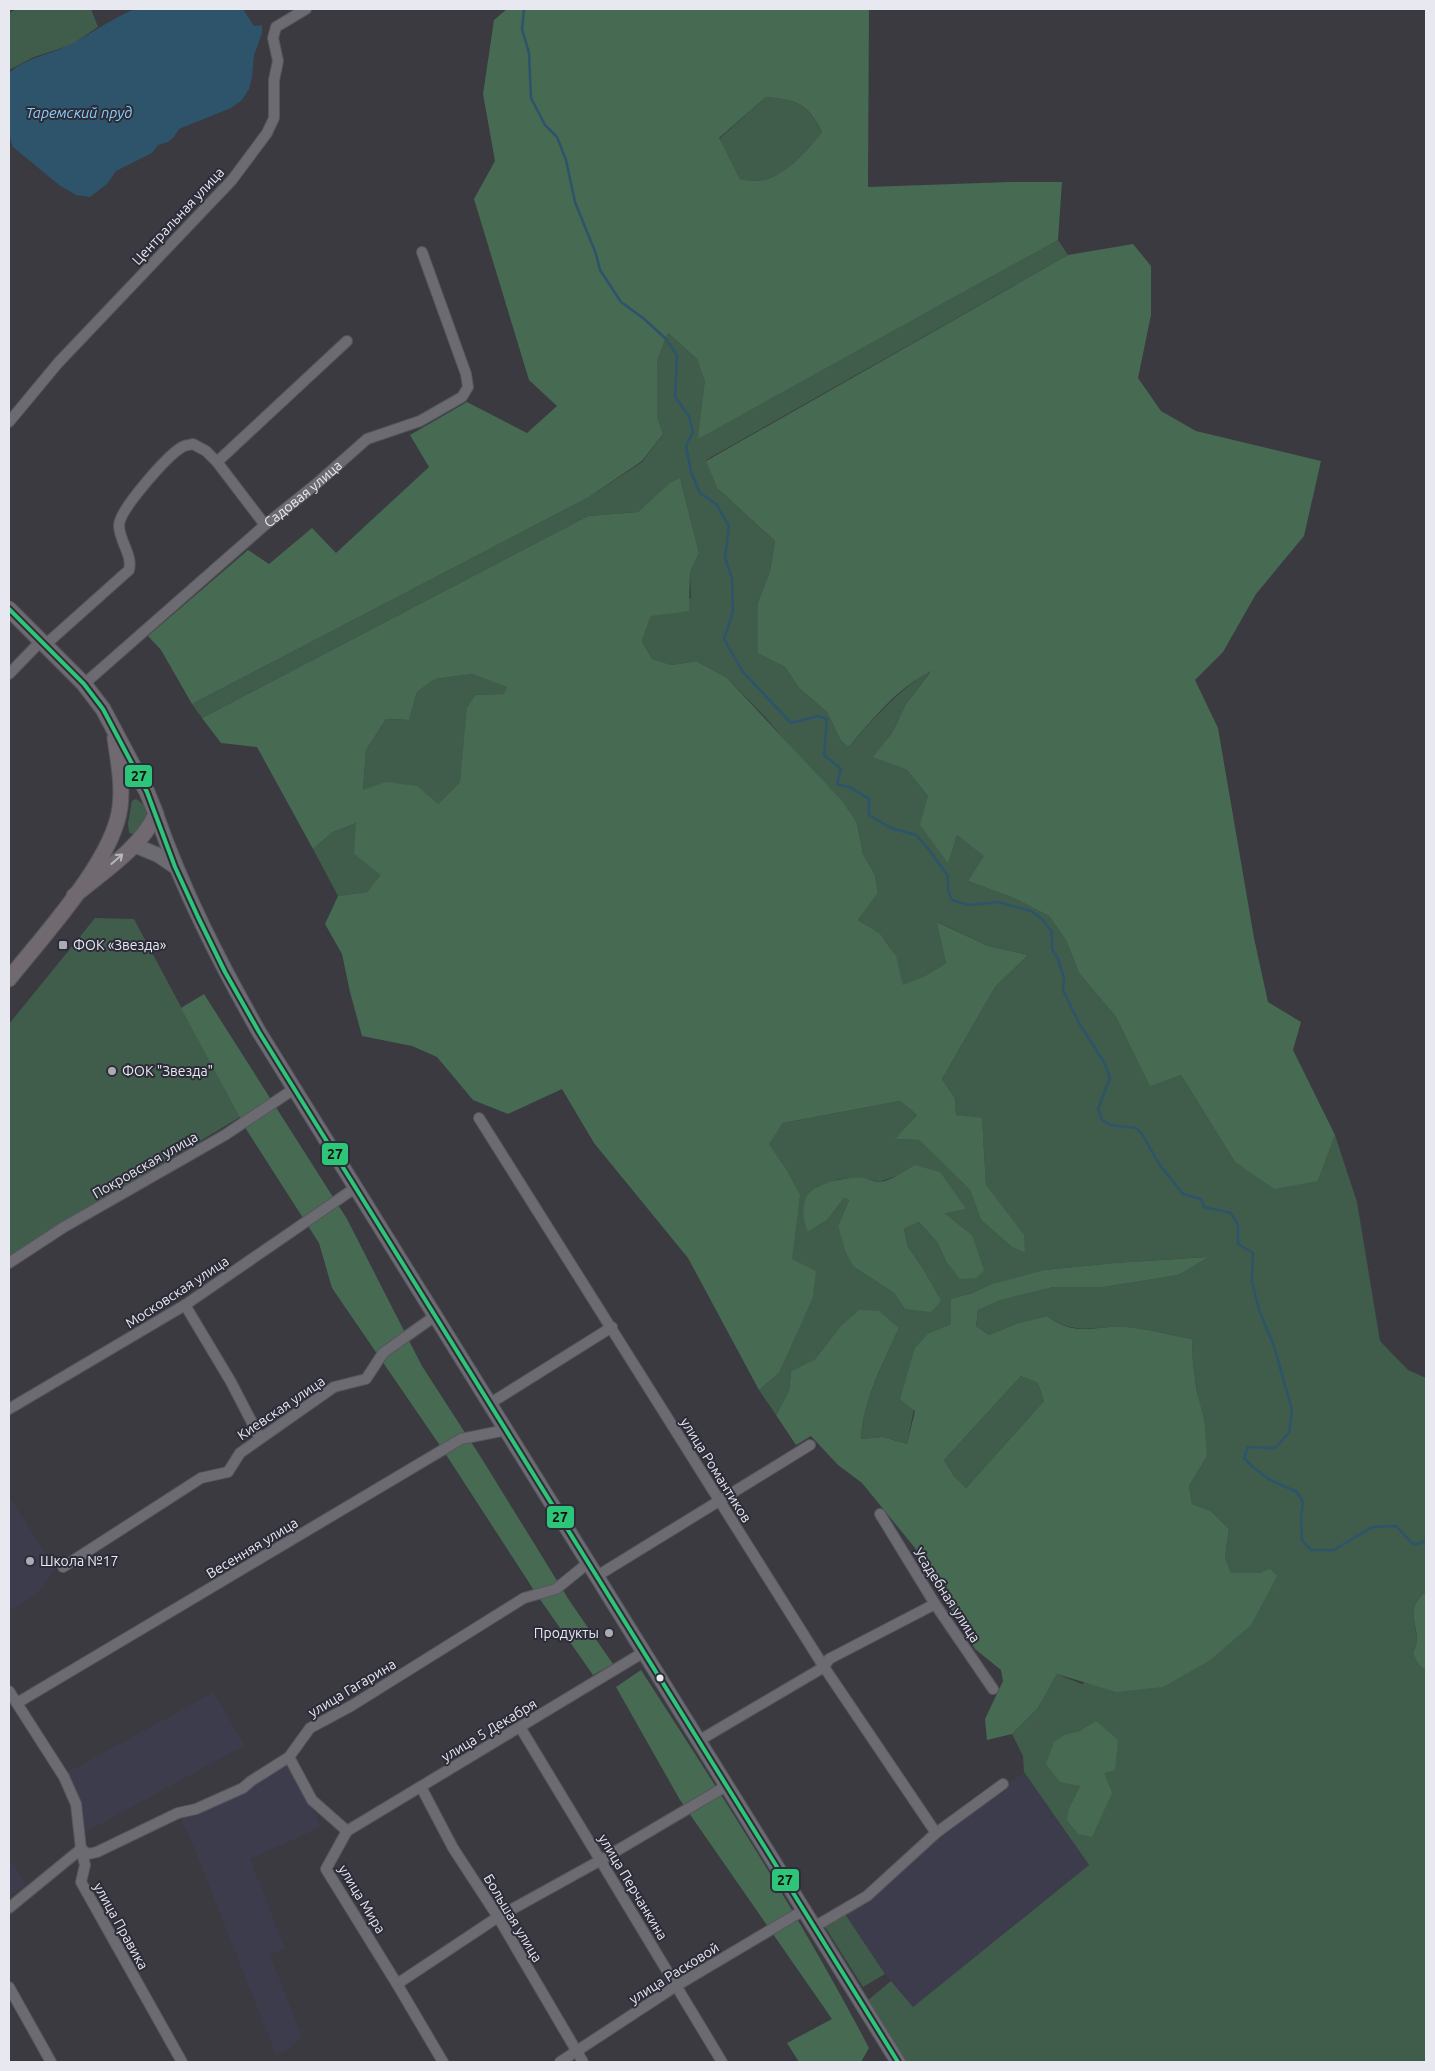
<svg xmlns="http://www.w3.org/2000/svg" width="1435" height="2071" font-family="Ubuntu,sans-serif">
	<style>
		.built { fill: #3d3c4d }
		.green { fill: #3f5d4a; fill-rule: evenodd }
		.forest { fill: #476a53; fill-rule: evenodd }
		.water { fill: #2e546b }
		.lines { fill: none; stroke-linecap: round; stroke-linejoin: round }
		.stream { stroke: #2e546b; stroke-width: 2.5 }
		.minor-casing { stroke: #56565c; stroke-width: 12 }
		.secondary-casing { stroke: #56565c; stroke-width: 16 }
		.primary-casing { stroke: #56565c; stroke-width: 17 }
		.minor { stroke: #6b6b71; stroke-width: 10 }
		.secondary { stroke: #6b6b71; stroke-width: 14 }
		.primary { stroke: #706970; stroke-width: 15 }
		.bus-1-casing { stroke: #2d2c39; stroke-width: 8 }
		.bus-1 { stroke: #2dc577; stroke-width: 4 }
		.oneway { stroke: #b8b5bd }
		.poi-dot { fill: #ababb3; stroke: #2d2c39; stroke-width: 2 }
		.bus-dot { fill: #e8e8f1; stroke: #2d2c39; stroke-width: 2 }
		.labels { text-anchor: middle; stroke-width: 4; stroke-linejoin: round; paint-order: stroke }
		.street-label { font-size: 14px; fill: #e8e8f1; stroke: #2d2c39 }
		.poi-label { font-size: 14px; fill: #e8e8f1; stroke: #2d2c39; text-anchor: start }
		.water-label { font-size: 15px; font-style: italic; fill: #89cff9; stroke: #2d2c39 }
		.line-badge { stroke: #2d2c39; stroke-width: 2 }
		.pale-badge-label { font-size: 14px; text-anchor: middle; font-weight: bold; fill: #111 }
	</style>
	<rect width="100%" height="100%" fill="#3a3a40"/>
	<!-- built -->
	<path class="built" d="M 9,1496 L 55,1568 L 37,1594 L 9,1611 Z
		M 213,1693 L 245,1745 L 82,1834 L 64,1774 Z
		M 289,1757 L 321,1827 L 250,1859 L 285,1949 L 270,1955 L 302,2037 L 287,2050 L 276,2055 L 195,1850 L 178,1813 L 196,1809 Z
		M 1024,1772 L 1089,1865 L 913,2007 L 885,1974 L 845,1914 L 928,1843 Z
		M 9,1857 L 26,1885 L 9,1896 Z"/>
	<!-- green -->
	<path class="green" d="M 17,9 L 91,9 L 98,27 L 71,45 L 34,57 L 9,70 L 9,13 Z
		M 766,97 C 799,100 806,103 822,132 C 808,150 789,171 768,179 C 760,182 748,180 739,180 L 719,139 Z
		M 1058,240 L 1068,255 L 706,460 L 717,488 L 775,541 L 770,571 L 758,602 L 759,653 L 785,667 L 799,688 L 827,712 L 841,741 L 849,747 C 874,717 899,690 932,669 L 906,704 L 892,733 L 874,757 L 907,770 L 928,796 L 948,862 L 957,835 L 985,856 L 968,881 L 1014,898 L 1049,916 L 1066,940 L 1079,973 L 1116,1017 L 1150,1085 L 1181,1075 L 1235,1162 L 1318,1181 L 1335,1135 L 1357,1202 L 1380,1341 L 1408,1370 L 1426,1378 L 1426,1592 C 1405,1608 1417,1622 1417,1642 C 1417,1645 1414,1650 1413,1653 C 1416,1660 1419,1668 1426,1669 L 1426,2062 L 905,2062 L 867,2001 L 891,1981 L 913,2007 L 1089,1865 L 1024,1772 L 1023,1756 L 1012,1734 L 1038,1708 L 1057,1674 L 1082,1684 L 1270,1570 L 1259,1573 L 1231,1573 L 1225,1557 L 1229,1529 L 1211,1511 L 1192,1504 L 1189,1486 L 1207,1456 L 1193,1364 L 1192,1339 C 1171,1335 1148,1329 1126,1327 C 1095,1325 1077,1337 1047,1316 L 1018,1323 L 989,1335 L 976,1326 L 978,1310 L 1001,1300 L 1054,1287 L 1104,1287 L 1178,1275 L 1206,1257 L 1115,1263 L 1044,1270 L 952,1299 L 951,1324 L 929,1333 L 907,1444 L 883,1437 L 861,1439 C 863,1400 883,1364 899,1328 L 840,1327 L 815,1359 L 791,1371 L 789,1391 L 776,1415 L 759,1390 L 779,1373 L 795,1335 L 786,1169 L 768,1144 L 783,1123 L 900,1101 L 917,1115 L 896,1139 L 919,1140 L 970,1190 L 981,1220 L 1012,1247 L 1025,1253 L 1004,1210 L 986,1185 L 982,1119 L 956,1115 L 955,1098 L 942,1079 L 995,987 L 1028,955 L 988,946 L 938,922 L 946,963 L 925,976 L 903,986 C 894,948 891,941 858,920 L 878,893 L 875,875 L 863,854 L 857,823 L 765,717 L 726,677 L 696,661 L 670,665 L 652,659 L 642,641 L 651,616 L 691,598 L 690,572 L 699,553 L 680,478 L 670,484 L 638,512 L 588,516 L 202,718 L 192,704 L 589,497 L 642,462 L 663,434 L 657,416 L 657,361 L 668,333 L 697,359 L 706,381 L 699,438 ZM 914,1165 L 966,1209 L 944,1212 L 972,1235 L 946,1261 L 937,1242 L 919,1222 L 904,1229 L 908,1247 L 922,1267 L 929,1280 L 905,1309 L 894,1293 L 854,1267 L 838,1226 L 849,1200 L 844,1198 L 827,1220 L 808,1232 L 817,1187 L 840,1179 L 865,1178 L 879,1182 L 897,1176 ZM 1080,1731 L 1092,1836 L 1069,1808 L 1080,1786 L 1066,1734 Z
		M 472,674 L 508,687 L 504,694 L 475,695 L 468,708 L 460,782 L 438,804 L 363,790 L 366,750 L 386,719 L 409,720 L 417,692 L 435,679 Z
		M 136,799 C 153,809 146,821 137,835 L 129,833 L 128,823 L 132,801 Z
		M 356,823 L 382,875 L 367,892 L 338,896 L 313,849 L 333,832 Z
		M 95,918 L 134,919 L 240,1117 L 62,1224 L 9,1258 L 9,1024 Z
		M 1021,1376 L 1038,1383 L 1044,1401 L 966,1488 L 954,1476 L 944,1460 Z
		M 845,1914 L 885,1974 L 863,1987 L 825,1927 Z"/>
	<!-- forest -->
	<path class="forest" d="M 507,9 L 869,9 L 868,187 L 1010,182 L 1062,182 L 1058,240 L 698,439 L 705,381 L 697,359 L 668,333 L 657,361 L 657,416 L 663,434 L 642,461 L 589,497 L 192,704 L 161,650 L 148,636 L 248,550 L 269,564 L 312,528 L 336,553 L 429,467 L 410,435 L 467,402 L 527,433 L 557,406 L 529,380 L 474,199 L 495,161 L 483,94 L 494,20 ZM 766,97 C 798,100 807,103 822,132 C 808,150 789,171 768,179 C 760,182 748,180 740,180 L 719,138 Z
		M 1133,244 L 1151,266 L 1151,315 L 1138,378 L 1161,411 L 1196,431 L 1321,461 L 1304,536 L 1256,594 L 1223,652 L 1195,680 L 1218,728 L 1254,938 L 1268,1002 L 1301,1022 L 1293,1050 L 1335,1135 L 1318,1181 L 1274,1189 L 1235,1162 L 1181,1075 L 1150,1086 L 1116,1017 L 1079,973 L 1066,940 L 1049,916 L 1014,898 L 968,881 L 984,856 L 957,835 L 948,863 L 920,825 L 928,796 L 907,770 L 873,757 L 892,733 L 906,704 L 931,671 C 898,688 873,718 849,747 L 841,741 L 827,712 L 799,688 L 785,667 L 758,653 L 758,602 L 770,571 L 775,541 L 717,488 L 706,461 L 1068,255 Z
		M 680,478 L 699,553 L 690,572 L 689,611 L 651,616 L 642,641 L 652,659 L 671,665 L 696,661 L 726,677 L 842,801 L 857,823 L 863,854 L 875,875 L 878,893 L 858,920 L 880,934 L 896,956 L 903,985 L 925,976 L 946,963 L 937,922 L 988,946 L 1028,955 L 995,987 L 942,1079 L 955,1098 L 956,1115 L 982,1118 L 986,1185 L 1024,1235 L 1025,1253 L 1012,1247 L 981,1220 L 970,1190 L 919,1140 L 895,1139 L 917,1115 L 900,1101 L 783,1123 L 769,1144 L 786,1169 L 800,1195 L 792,1259 L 816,1271 L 813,1297 L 779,1373 L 759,1390 L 688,1258 L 594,1143 L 562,1089 L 508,1114 L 473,1100 L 437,1057 L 412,1046 L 362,1036 L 350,992 L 342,954 L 325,924 L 338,896 L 367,892 L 381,875 L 354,854 L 356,823 L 333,832 L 313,849 L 257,747 L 221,743 L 202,718 L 588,516 L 638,512 L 670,483 ZM 472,674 L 507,687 L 504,694 L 475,695 L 467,708 L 460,782 L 438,804 L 417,786 L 386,782 L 363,790 L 366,750 L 386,719 L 409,720 L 417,692 L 435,679 Z
		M 204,994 L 347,1219 L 422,1366 L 482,1459 L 569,1600 L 613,1664 L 593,1675 L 539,1598 L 443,1450 L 332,1288 L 319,1243 L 246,1129 L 181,1008 Z
		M 914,1165 L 940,1172 L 966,1209 L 945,1213 L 972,1235 L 984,1270 L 976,1278 L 960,1279 L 946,1261 L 937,1242 L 919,1222 L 904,1229 L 908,1247 L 922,1267 L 941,1301 L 931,1312 L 905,1309 L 894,1293 L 854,1267 L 846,1253 L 838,1226 L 849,1200 L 844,1198 L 827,1220 L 808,1232 C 804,1222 801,1209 806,1198 C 813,1182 849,1176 865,1178 C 869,1179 875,1182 879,1182 C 892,1181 904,1171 914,1165 Z
		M 1208,1257 L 1178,1275 L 1104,1287 L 1054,1287 L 1001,1300 L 978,1310 L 976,1326 L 989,1335 L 1018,1323 L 1047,1316 C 1077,1338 1095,1325 1126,1327 C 1148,1329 1171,1335 1192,1339 L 1193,1364 L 1197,1392 L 1204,1420 L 1207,1456 L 1189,1486 L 1192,1504 L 1211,1511 L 1229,1529 L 1225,1557 L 1231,1573 L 1259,1573 L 1270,1569 L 1277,1576 L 1251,1625 L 1209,1661 L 1163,1687 L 1116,1692 L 1057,1674 L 1038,1708 L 1012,1734 L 987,1740 L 985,1719 L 1003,1681 L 1001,1670 L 975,1649 L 915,1548 L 862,1483 L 838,1465 L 811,1436 L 796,1445 L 776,1415 L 789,1391 L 791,1371 L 815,1359 L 840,1327 L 859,1310 L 879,1311 L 899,1328 C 883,1363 863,1400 861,1439 L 883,1437 L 907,1444 L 915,1411 L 900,1399 L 915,1348 L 929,1333 L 951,1324 L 951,1299 L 972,1293 L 993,1284 L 1044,1270 L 1115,1263 ZM 1021,1376 L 1038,1383 L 1044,1401 L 966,1488 L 954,1476 L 944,1460 Z
		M 1426,1592 L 1426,1669 C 1419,1668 1416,1660 1413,1653 C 1414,1650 1417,1645 1417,1641 C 1417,1622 1405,1608 1426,1592 Z
		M 641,1670 C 721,1794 801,1917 869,2048 L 861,2062 L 799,2062 L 787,2043 L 832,2019 L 680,1800 L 616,1687 Z
		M 1096,1721 L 1118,1740 L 1115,1770 L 1104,1773 L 1112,1793 L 1092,1837 L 1078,1834 L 1067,1820 L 1069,1808 L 1080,1786 L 1060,1782 L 1046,1764 L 1054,1742 L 1066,1734 L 1080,1731 Z"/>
	<!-- water -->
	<path class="water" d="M 135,9 L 243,9 L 254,26 L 262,25 L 262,33 L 254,55 L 252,78 L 249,89 L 242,100 L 231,108 L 179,129 L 174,137 L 168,142 L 158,145 L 152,153 L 116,171 L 107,184 L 90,197 L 76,195 L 59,185 L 13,147 L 9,135 L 9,73 C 27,57 50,55 71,44 C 93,33 112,18 135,9 Z"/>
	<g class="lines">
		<!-- stream -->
		<path class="stream" d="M 524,9 L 522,29 L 529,53 L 531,98 L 545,125 L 557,137 L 566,160 L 575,202 L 596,254 L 600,270 L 621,302 L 643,318 L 665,338 L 677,355 L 675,397 L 689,416 L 693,432 L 686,446 L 691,472 L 700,493 L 716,504 L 729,526 L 725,557 L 732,579 L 733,612 L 724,639 L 743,672 L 791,723 L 818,716 L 827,719 L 824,755 L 841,769 L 837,784 L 852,788 L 869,799 L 869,815 L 891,828 L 916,835 L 930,851 L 948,876 L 948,890 L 952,900 L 968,905 L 998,902 L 1031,911 L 1042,919 L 1052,932 L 1052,949 L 1058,959 L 1064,978 L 1063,990 L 1080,1025 L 1104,1062 L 1110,1078 L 1098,1109 L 1102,1120 L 1111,1125 L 1136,1128 L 1142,1134 L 1159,1164 L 1183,1194 L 1201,1199 L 1204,1207 L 1231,1213 L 1238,1225 L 1238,1244 L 1253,1253 L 1252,1281 L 1259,1310 L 1274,1346 L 1292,1410 L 1289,1433 L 1275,1448 L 1248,1447 L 1244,1458 L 1253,1467 L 1270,1480 L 1297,1492 L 1303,1502 L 1301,1517 L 1302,1540 L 1311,1550 L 1334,1550 L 1372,1527 L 1396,1526 L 1414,1545 L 1426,1541"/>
		<defs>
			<g id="minor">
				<path d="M 9,422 L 58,363 L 232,180 L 267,133 L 274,118 L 274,80 L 278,61 L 273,38 L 276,27 L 306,9"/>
				<path d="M 217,462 L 265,525"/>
				<path d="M 45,645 L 129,570 C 133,555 119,541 119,525 C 120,509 167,456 182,447 C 185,445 190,445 193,444 L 206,451 L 217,462 L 347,341"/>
				<path d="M 9,674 L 41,641"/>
				<path id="s1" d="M 84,684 L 265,525 L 315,485 L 367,439 L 420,421 L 462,397 L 468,387 L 466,374 L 422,252"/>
				<path d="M 479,1118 L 824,1667 L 936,1833"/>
				<path d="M 9,1263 L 64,1227 L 225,1135 L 294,1089"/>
				<path d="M 185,1305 L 231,1382 L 260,1438"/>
				<path d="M 489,1404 L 612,1327"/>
				<path d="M 9,1409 L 185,1305 L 355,1188"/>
				<path d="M 880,1514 L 935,1604 L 993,1689"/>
				<path d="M 63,1567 L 201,1478 L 228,1472 L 240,1453 L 334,1387 L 366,1379 L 383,1353 L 435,1316"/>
				<path d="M 597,1576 L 810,1445"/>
				<path d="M 9,1691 L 64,1777 L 76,1804 L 81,1849 L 85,1865 L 81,1882 L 182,2062"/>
				<path d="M 17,1703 L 461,1439 L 506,1430"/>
				<path d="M 520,1727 L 722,2062"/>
				<path d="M 700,1740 L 824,1667 L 829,1659 L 935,1604"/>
				<path d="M 289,1757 L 312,1800 L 347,1831 L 326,1869 L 397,1984 L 443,2062"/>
				<path d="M 421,1787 L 453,1848 L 498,1917 L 583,2062"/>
				<path d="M 347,1831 L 644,1652"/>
				<path d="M 9,1908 L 81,1849 L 88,1854 L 97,1852 L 178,1813 L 196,1809 L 243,1788 L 251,1781 L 289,1757 L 310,1728 L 351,1706 L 524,1598 L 556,1589 L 588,1563"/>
				<path d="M 814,1927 L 867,1896 L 936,1833 L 1003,1784"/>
				<path d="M 397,1984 L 498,1917 L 601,1860 L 728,1785"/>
				<path d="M 9,1987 L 51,2062"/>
				<path d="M 560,2062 L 676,1986 L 804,1910"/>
			</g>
			<path id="secondary" d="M 156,814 C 183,891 219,961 259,1032 L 898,2062
				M 134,845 L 158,855 L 174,866"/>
			<path id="primary" d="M 9,609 L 84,684 L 103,709 L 147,792 L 156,814 C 142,847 101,873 74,896
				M 9,979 C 42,937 114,860 120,807 C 123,784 118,760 115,738"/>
		</defs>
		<!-- minor casing -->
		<use href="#minor" class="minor-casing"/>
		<!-- secondary casing -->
		<use href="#secondary" class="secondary-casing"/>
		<!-- primary casing -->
		<use href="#primary" class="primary-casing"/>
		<!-- minor -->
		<use href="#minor" class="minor"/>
		<!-- secondary -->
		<use href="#secondary" class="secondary"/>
		<!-- primary -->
		<use href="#primary" class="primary"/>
		<defs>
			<path id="bus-1" d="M 9,609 L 84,684 L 103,709 L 147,792 L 175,867 L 198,917 L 225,972 L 259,1032 L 898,2062"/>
		</defs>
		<!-- bus-1 casing -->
		<use href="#bus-1" class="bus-1-casing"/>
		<!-- bus-1 -->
		<use href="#bus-1" class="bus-1"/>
	</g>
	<!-- one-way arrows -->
	<defs><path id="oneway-shaft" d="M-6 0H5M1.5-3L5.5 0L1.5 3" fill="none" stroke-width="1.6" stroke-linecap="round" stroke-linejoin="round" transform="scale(1.25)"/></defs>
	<use class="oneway" href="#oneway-shaft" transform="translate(117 859) rotate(-41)"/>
	<!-- markers -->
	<g class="poi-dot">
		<rect x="58" y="940" width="10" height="10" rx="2.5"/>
		<circle cx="112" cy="1071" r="5"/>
		<circle cx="30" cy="1561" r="5"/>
		<circle cx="609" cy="1633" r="5"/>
	</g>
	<circle class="bus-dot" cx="660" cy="1678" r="4.5"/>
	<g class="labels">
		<!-- street labels -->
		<g class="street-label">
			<text transform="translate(178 216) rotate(-47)" y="5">Центральная улица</text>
			<text dy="5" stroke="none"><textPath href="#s1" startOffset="290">Садовая улица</textPath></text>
			<text transform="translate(145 1165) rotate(-30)" y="5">Покровская улица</text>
			<text transform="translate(177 1292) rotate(-33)" y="5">Московская улица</text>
			<text transform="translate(281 1408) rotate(-34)" y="5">Киевская улица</text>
			<text transform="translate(716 1470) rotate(58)" y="5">улица Романтиков</text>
			<text transform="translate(252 1548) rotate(-31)" y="5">Весенняя улица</text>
			<text transform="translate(947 1595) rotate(57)" y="5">Усадебная улица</text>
			<text transform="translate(352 1688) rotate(-31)" y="5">улица Гагарина</text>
			<text transform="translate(489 1730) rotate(-31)" y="5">улица 5 Декабря</text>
			<text transform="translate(633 1887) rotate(59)" y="5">улица Перчанкина</text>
			<text transform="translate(362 1899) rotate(59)" y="5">улица Мира</text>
			<text transform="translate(513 1918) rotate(59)" y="5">Большая улица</text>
			<text transform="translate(121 1926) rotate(61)" y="5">улица Правика</text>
			<text transform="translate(674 1973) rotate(-32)" y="5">улица Расковой</text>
		</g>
		<!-- poi labels -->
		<g class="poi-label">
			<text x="73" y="950">ФОК «Звезда»</text>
			<text x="122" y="1076">ФОК "Звезда"</text>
			<text x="40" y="1566">Школа №17</text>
			<text x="599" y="1638" text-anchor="end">Продукты</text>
		</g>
		<!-- water labels -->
		<g class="water-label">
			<text x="79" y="118">Таремский пруд</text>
		</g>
	</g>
	<g class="line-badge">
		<rect x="124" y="764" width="29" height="24" rx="5" fill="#2dc577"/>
		<rect x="321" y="1142" width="28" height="24" rx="5" fill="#2dc577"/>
		<rect x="546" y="1505" width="29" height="24" rx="5" fill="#2dc577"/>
		<rect x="771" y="1868" width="29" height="24" rx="5" fill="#2dc577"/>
	</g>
	<g class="pale-badge-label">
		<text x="139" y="781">27</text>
		<text x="335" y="1159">27</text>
		<text x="560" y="1522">27</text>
		<text x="785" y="1885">27</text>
	</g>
	<!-- border -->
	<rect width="1435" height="2071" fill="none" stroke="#e8e8f1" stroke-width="20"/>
</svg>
